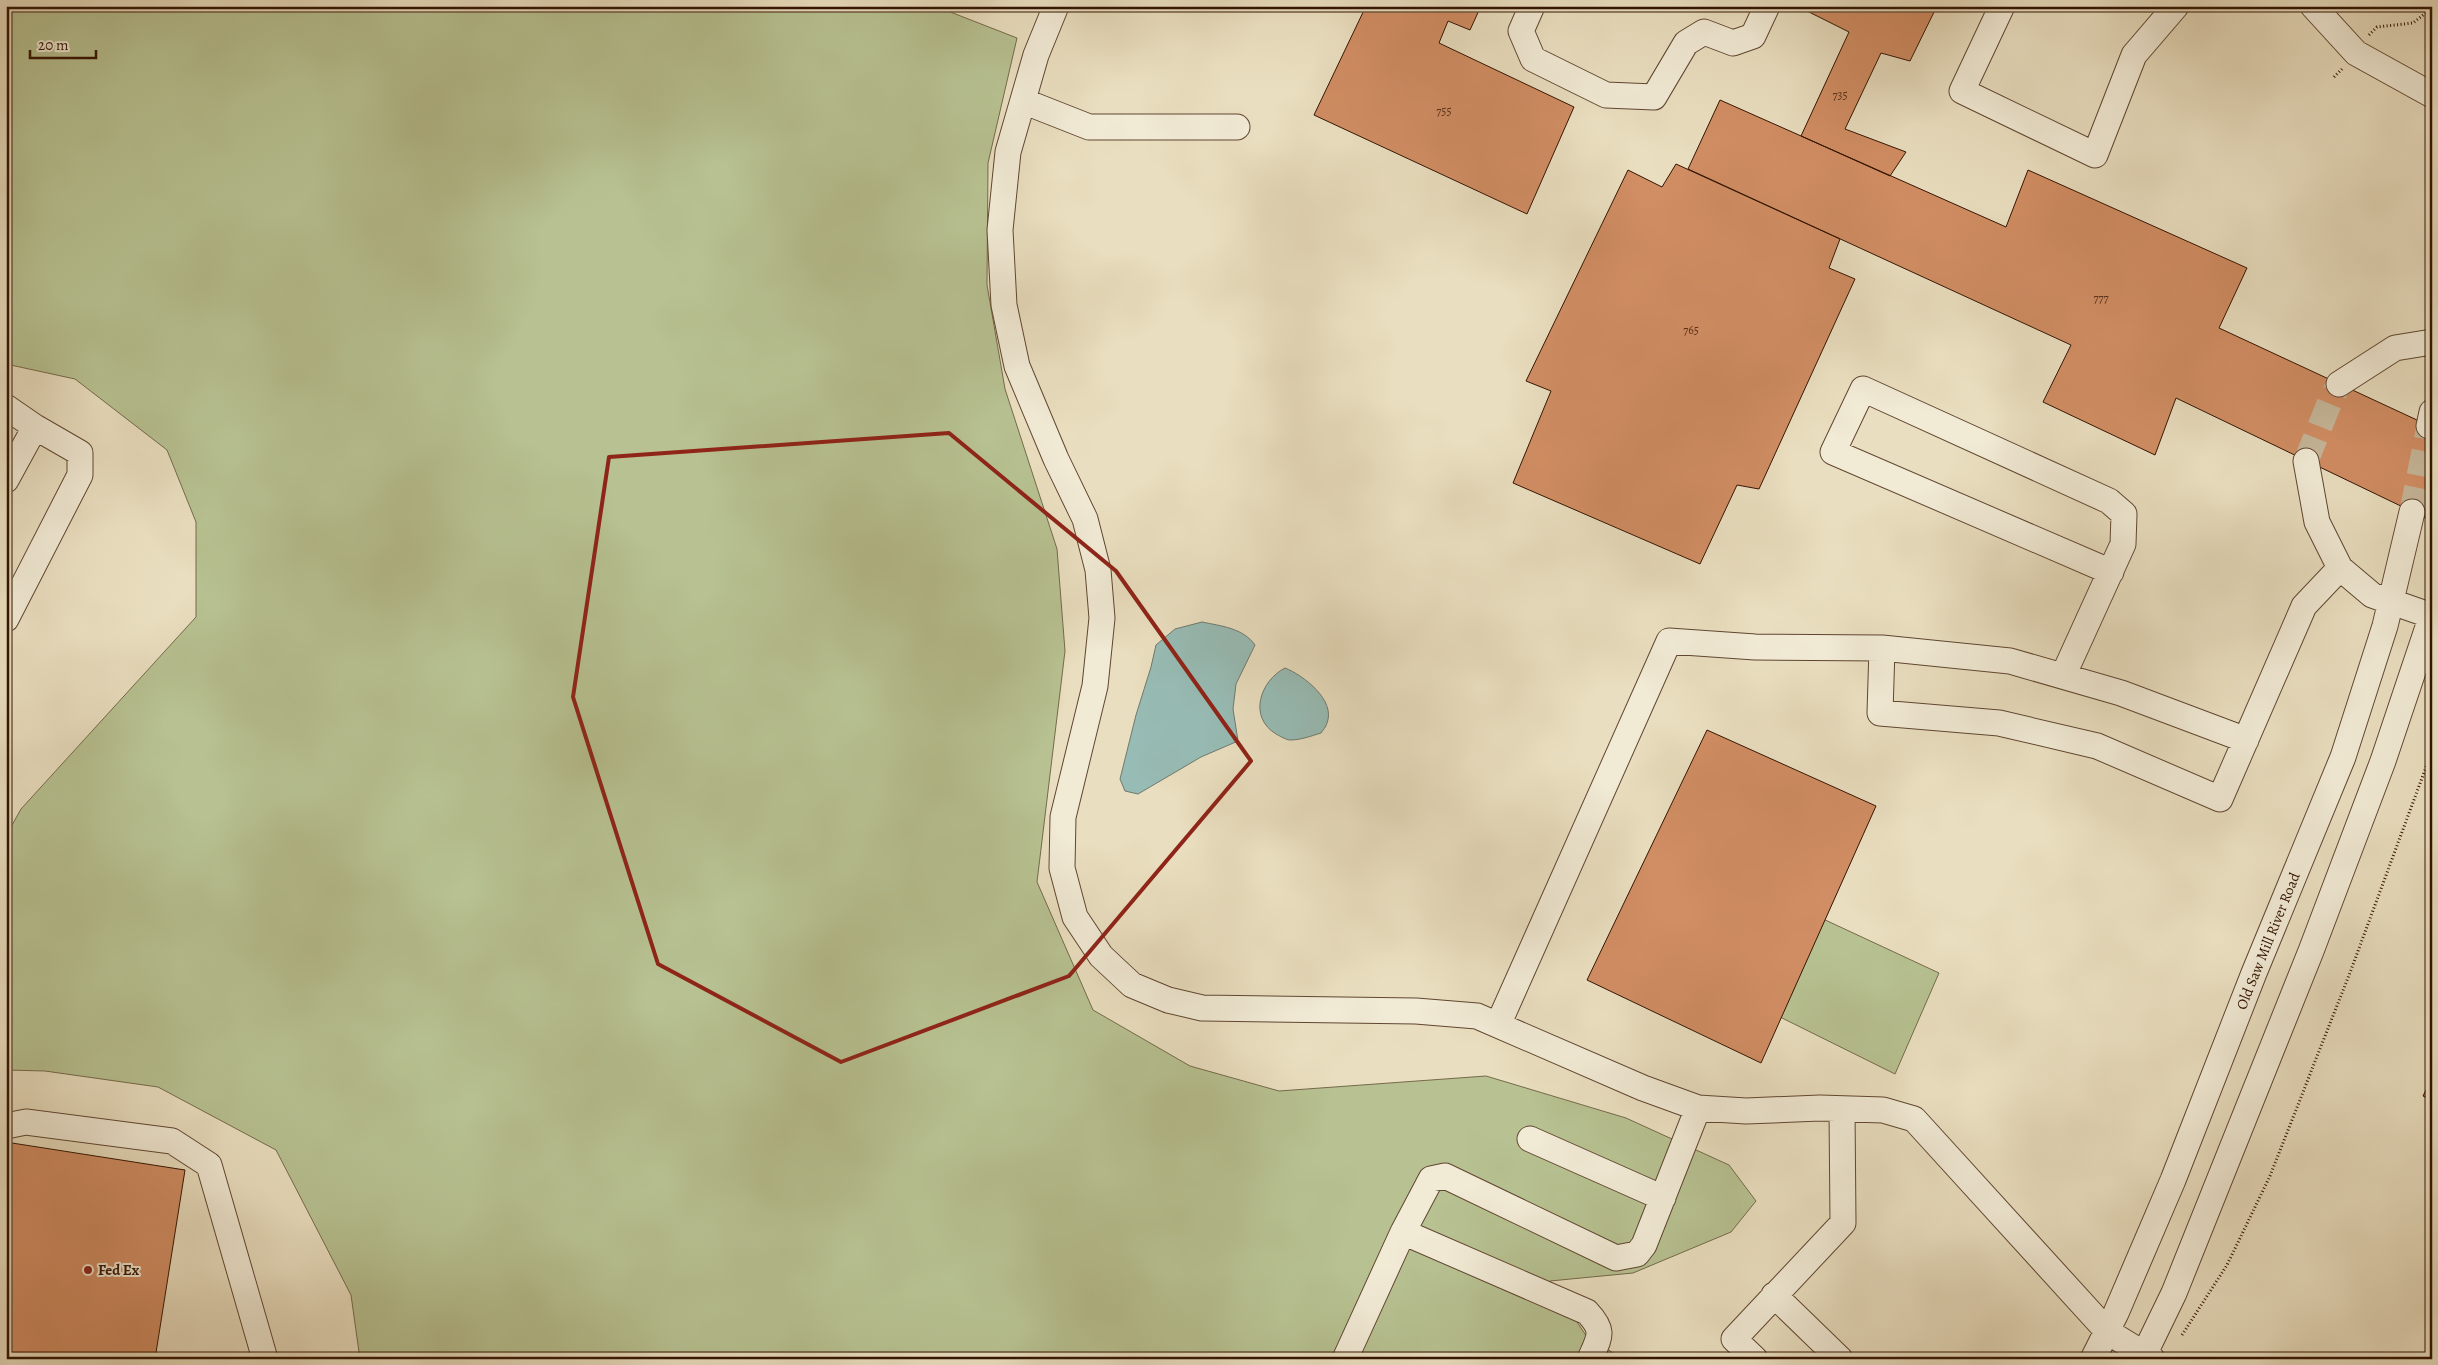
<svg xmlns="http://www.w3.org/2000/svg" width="2438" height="1365" font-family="Alegreya,serif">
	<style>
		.green { fill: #b7c191; stroke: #756a4a }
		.water { fill: #97bcb5; stroke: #6f796d }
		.building { fill: #d18d63; stroke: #331402 }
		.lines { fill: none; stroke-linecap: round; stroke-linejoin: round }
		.minor-tunnel { stroke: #c5b699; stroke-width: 25; stroke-dasharray: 25 12; stroke-linecap: butt }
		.minor-casing { stroke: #604631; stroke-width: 27 }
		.path { stroke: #331402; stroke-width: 3; stroke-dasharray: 1 2.5; stroke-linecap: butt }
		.minor { stroke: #f1ead5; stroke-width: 25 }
		.marked { fill: none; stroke: #8f2418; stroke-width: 4; stroke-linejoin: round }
		.poi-dot { fill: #8f2418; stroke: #f1ead5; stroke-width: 2 }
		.labels { text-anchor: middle; stroke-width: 4; stroke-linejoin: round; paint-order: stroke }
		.number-label { font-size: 12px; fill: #5a321a }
		.street-label { font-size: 15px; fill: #331402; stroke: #f1ead5 }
		.poi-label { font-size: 15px; font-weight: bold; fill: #331402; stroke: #f1ead5; text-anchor: start }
	</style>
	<rect width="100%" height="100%" fill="#e9debf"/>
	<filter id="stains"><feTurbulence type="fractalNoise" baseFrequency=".004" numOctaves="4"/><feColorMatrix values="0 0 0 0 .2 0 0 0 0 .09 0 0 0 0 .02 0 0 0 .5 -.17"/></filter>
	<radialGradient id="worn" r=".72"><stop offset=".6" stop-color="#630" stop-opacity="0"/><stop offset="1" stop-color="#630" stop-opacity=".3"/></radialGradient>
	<!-- green -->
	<path class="green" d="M 6,6 L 935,6 L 1017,38 L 988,163 L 987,285 L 1005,389 L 1057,549 L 1065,651 L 1037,882 L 1093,1010 L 1190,1066 L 1279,1091 L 1486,1076 L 1626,1118 L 1729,1165 L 1756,1201 L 1731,1232 L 1633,1273 L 1550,1281 L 1585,1334 L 1622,1359 L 360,1359 L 351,1295 L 276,1150 L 158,1087 L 45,1071 L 6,1070 L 6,836 L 21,809 L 196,617 L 196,522 L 167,450 L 75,379 L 6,364 Z
		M 1821,918 L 1939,973 L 1895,1074 L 1778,1016 Z"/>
	<!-- water -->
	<path class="water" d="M 1202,622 C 1221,626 1243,628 1255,645 L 1236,684 L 1233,709 L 1238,741 L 1201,757 L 1138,794 L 1125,791 L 1120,779 L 1136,715 L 1151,667 L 1156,645 L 1175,629 Z
		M 1285,668 C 1303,675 1336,700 1327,723 C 1326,727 1323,730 1321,733 C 1311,736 1301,740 1290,740 C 1286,740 1280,736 1276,734 C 1248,717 1260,681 1285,668 Z"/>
	<!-- building -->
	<path class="building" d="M 1366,6 L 1481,6 L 1470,30 L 1448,21 L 1439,43 L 1574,107 L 1527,214 L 1314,115 Z
		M 1806,6 L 1937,6 L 1910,61 L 1881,53 L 1845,129 L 1906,152 L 1890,176 L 1801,136 L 1849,32 L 1805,10 Z
		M 1720,100 L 2006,227 L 2028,170 L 2247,268 L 2219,328 L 2432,427 L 2432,521 L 2176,398 L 2155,455 L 2043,402 L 2071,345 L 1688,169 Z
		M 1676,164 L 1840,239 L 1829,268 L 1855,279 L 1759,489 L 1737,485 L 1700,564 L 1513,483 L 1551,391 L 1526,381 L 1628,170 L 1662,187 Z
		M 1707,730 L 1876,806 L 1761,1063 L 1587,980 Z
		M 2432,1078 L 2432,1100 L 2423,1096 Z
		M 12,1143 L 185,1170 L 155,1359 L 6,1359 L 6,1181 Z"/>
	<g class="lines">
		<!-- minor-tunnel -->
		<path class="minor-tunnel" d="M 2306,461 L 2331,399 L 2339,384
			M 2412,512 L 2429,426"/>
		<defs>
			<path id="minor" d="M 1056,6 L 1036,55 L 1008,152 L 1000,230 L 1004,305 L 1017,366 L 1056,459 L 1085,519 L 1098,570 L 1102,618 L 1095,686 L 1063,817 L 1062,868 L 1075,917 L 1101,956 L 1132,985 L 1168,1000 L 1202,1008 L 1416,1011 L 1477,1016 L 1643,1088 L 1698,1108 L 1746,1111 L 1820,1108 L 1883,1110 L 1914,1119 L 2108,1332 L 2152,1359
				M 1532,6 L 1521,31 L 1533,59 L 1606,95 L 1654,97 L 1686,43 L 1704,32 L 1733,43 L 1753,36 L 1767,6
				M 2002,6 L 1962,91 L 2095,155 L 2134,55 L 2176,6
				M 2313,6 L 2356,53 L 2432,95
				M 1023,101 L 1089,127 L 1237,127
				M 2339,384 L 2395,348 L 2432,342
				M 6,407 L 35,427
				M 2429,426 L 2432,412
				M 2306,461 L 2317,522 L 2340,568 L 2372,595 L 2432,616
				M 6,480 L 35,427 L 80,453 L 80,475 L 6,619
				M 1882,648 L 1880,713 L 1999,723 L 2097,746 L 2220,799 L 2304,606 L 2340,568
				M 2063,676 L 2123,544 L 2124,514 L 2109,501 L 1863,389 L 1833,452 L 2111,572
				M 1498,1025 L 1669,641 L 1755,647 L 1882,648 L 2010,661 L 2121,693 L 2246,740
				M 6,1126 L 26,1122 L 172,1141 L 209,1165 L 265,1359
				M 1530,1139 L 1663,1198
				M 1403,1232 L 1431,1179 L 1445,1176 L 1616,1258 L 1637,1254 L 1644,1245 L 1698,1108
				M 1774,1295 L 1840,1359
				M 1345,1359 L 1403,1232 L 1587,1312 C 1605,1331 1600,1336 1590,1359
				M 1755,1359 L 1734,1339 L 1843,1223 L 1842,1109
				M 2093,1359 L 2116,1313 L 2173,1180 L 2254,973 L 2343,757 L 2385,626 L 2412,512
				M 2142,1359 L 2174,1293 L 2311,951 L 2383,761 L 2432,615"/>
		</defs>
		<!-- minor casing -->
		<use href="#minor" class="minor-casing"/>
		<!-- path -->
		<path class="path" d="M 2369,35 L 2377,27 L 2413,23 L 2432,8
			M 2334,77 L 2342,69
			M 2182,1335 L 2227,1265 L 2270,1176 L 2351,970 L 2432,751"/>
		<!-- minor -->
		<use href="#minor" class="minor"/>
	</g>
	<!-- marked area -->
	<path class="marked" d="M 949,433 L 1116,571 L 1251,761 L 1069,976 L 841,1062 L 658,964 L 573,697 L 609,457 Z"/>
	<!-- markers -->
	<circle class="poi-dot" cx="88" cy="1270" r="5"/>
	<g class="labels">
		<!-- number labels -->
		<g class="number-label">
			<text x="1840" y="99">735</text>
			<text x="1444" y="115">755</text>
			<text x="2101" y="302">777</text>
			<text x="1691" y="334">765</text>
		</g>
		<!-- street labels -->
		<g class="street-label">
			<text transform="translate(2268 941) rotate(-68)" y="5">Old Saw Mill River Road</text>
		</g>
		<!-- poi labels -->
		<g class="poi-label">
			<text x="98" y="1275">Fed Ex</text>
		</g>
	</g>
	<!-- margin -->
	<rect width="2438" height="1365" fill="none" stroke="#e9debf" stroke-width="25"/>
	<rect x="8" y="8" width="2423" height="1350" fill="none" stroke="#331402" stroke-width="2.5"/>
	<rect x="12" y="12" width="2413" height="1340" fill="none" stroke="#331402"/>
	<!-- scale -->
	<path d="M30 50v8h66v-8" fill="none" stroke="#331402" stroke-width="2.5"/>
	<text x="38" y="50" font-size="15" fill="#331402" stroke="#f1ead5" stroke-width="4" paint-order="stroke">20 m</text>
	<rect width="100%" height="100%" filter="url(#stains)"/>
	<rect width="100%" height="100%" fill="url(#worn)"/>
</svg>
